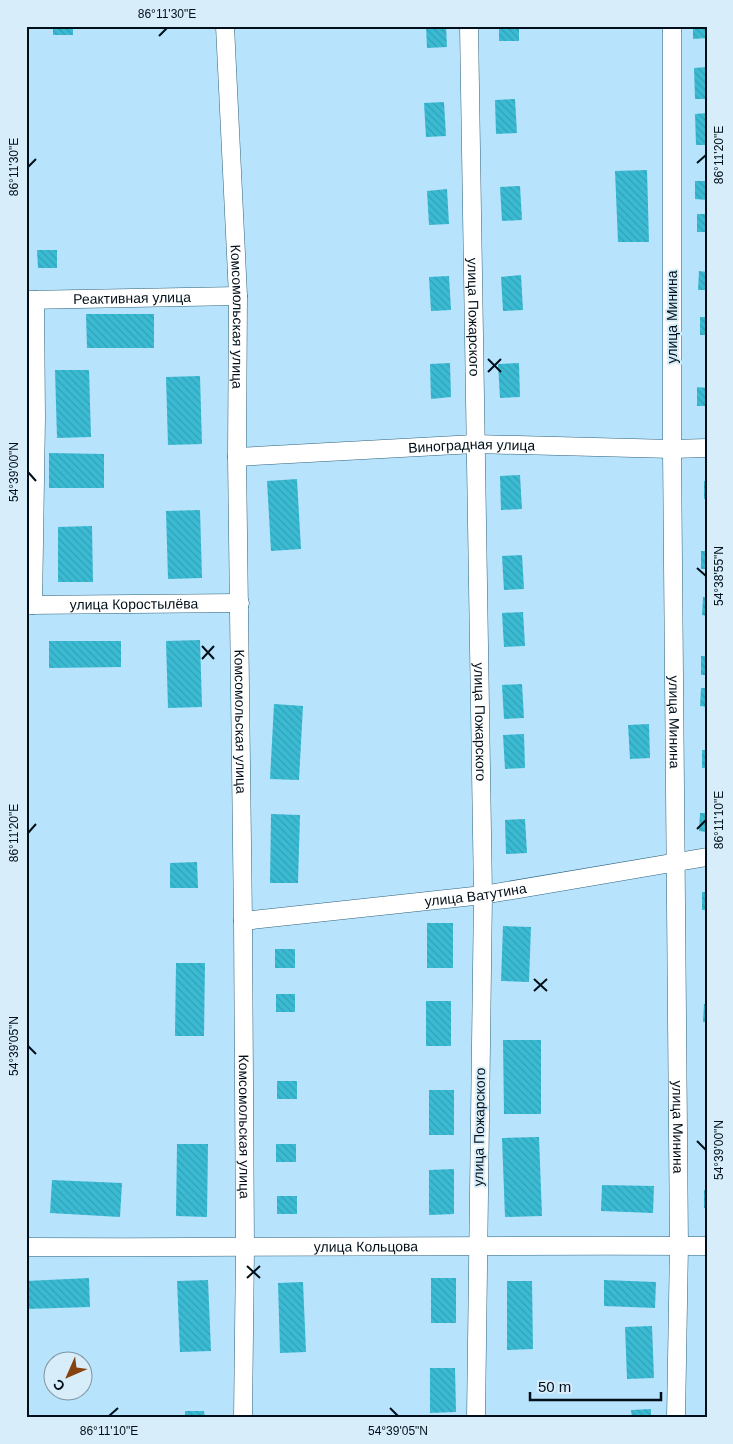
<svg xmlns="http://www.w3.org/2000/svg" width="733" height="1444" font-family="Arial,sans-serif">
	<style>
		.building { fill: url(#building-back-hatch) }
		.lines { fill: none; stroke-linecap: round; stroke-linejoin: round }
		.minor-casing { stroke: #2e637d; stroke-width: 19 }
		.minor { stroke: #fff; stroke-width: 18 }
		.ticks { fill: none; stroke: #000f19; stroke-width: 2 }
		.labels { text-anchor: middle; stroke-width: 4; stroke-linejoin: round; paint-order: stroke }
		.street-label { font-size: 14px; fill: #000f19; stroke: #d8edfa }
		.neatline { fill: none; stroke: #000f19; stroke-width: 2 }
		.ticks-label { font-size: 12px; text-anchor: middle; fill: #000f19 }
	</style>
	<defs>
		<pattern id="building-back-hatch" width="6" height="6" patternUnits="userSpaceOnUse" patternTransform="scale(1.25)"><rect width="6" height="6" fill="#3bbbd3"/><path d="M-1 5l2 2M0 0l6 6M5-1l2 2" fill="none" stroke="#32a0b5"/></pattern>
	</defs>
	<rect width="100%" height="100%" fill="#b8e3fc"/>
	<!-- building -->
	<path class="building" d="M 53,26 L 73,26 L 73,35 L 53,35 Z
		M 426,26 L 446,26 L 447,47 L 427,48 Z
		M 499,26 L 519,26 L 519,41 L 499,41 Z
		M 693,26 L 707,26 L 707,38 L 693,39 Z
		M 707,67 L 707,99 L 695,99 L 694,68 Z
		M 515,99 L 517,133 L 496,134 L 495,100 Z
		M 444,102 L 446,136 L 426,137 L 424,103 Z
		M 707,113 L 707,145 L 696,145 L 695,114 Z
		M 647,170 L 649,242 L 618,242 L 615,171 Z
		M 695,181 L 707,181 L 707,200 L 695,199 Z
		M 520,186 L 522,220 L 502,221 L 500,187 Z
		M 447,189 L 449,224 L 429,225 L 427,191 Z
		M 697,214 L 707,214 L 707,232 L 697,232 Z
		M 37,250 L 57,250 L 57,268 L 38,268 Z
		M 699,271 L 707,272 L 707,290 L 698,290 Z
		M 521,275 L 523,310 L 503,311 L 501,277 Z
		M 449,276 L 451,310 L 431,311 L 429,277 Z
		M 86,314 L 154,314 L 154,348 L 87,348 Z
		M 700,317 L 707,317 L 707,335 L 700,335 Z
		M 450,363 L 451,397 L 431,399 L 430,364 Z
		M 519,363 L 520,397 L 500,398 L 498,364 Z
		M 55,370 L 89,370 L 91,437 L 57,438 Z
		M 200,376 L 202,444 L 168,445 L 166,377 Z
		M 697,387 L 707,388 L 707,406 L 697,406 Z
		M 49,453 L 104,454 L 104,488 L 49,488 Z
		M 520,475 L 522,509 L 501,510 L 500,476 Z
		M 297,479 L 301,549 L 271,551 L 267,481 Z
		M 704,481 L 707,481 L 707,499 L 704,499 Z
		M 200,510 L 202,578 L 168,579 L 166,511 Z
		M 92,526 L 93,582 L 58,582 L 58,527 Z
		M 701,551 L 707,551 L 707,569 L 701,569 Z
		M 522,555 L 524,589 L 504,590 L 502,556 Z
		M 703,597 L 707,597 L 707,616 L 702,615 Z
		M 523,612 L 525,646 L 504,647 L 502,613 Z
		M 200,640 L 202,707 L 168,708 L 166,641 Z
		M 49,641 L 121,641 L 121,667 L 49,668 Z
		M 701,656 L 707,656 L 707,675 L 701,675 Z
		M 522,684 L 524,718 L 504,719 L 502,685 Z
		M 701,688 L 707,688 L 707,707 L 700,706 Z
		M 274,704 L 303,706 L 299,780 L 270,779 Z
		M 649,724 L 650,758 L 630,759 L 628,725 Z
		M 524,734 L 525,768 L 505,769 L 503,735 Z
		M 702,750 L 707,750 L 707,768 L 702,768 Z
		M 700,813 L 707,813 L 707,832 L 699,831 Z
		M 271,814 L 300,815 L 298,883 L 270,883 Z
		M 525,819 L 527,853 L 506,854 L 505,820 Z
		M 197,862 L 198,888 L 170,888 L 170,863 Z
		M 702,892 L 707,892 L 707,910 L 702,910 Z
		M 427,923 L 453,923 L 453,968 L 427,968 Z
		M 503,926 L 531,927 L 529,982 L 501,981 Z
		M 275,949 L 295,949 L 295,968 L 275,968 Z
		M 176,963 L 205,963 L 204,1036 L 175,1036 Z
		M 276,994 L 295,994 L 295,1012 L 276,1012 Z
		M 426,1001 L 451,1001 L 451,1046 L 426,1046 Z
		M 704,1004 L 707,1004 L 707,1022 L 703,1022 Z
		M 503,1040 L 541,1040 L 541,1114 L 504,1114 Z
		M 277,1081 L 297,1081 L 297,1099 L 277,1099 Z
		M 429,1090 L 454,1090 L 454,1135 L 429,1135 Z
		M 539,1137 L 542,1216 L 505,1217 L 502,1138 Z
		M 177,1144 L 208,1144 L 207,1217 L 176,1216 Z
		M 276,1144 L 296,1144 L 296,1162 L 276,1162 Z
		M 454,1169 L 454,1214 L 429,1215 L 429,1170 Z
		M 52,1180 L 122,1183 L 120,1217 L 50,1213 Z
		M 602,1185 L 654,1186 L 653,1213 L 601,1211 Z
		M 704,1190 L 707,1190 L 707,1208 L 704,1208 Z
		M 277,1196 L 297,1196 L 297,1214 L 277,1214 Z
		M 89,1278 L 90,1307 L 26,1309 L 26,1281 Z
		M 431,1278 L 456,1278 L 456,1323 L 431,1323 Z
		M 208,1280 L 211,1351 L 180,1352 L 177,1281 Z
		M 604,1280 L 656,1282 L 655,1308 L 604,1306 Z
		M 507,1281 L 532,1281 L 533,1349 L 507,1350 Z
		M 303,1282 L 306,1352 L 280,1353 L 278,1283 Z
		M 652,1326 L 654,1378 L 627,1379 L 625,1327 Z
		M 430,1368 L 455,1368 L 456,1412 L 430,1413 Z
		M 651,1409 L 651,1418 L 632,1418 L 631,1410 Z
		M 185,1411 L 204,1411 L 205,1418 L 185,1418 Z"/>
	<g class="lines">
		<defs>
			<g id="minor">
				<path id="s1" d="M 225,26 L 238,296 L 237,457 L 243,921 L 245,1248 L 243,1418"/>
				<path id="s2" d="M 469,26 L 483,895 L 476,1418"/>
				<path id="s3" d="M 672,26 L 672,449 L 679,1246 L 676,1418"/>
				<path id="s4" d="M 26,300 L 238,296"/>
				<path id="s5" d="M 237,457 L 475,444 L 672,449 L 707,448"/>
				<path id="s6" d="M 26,605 L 240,603"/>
				<path d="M 33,605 L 36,418 L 35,300"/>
				<path id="s7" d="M 243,921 L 483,895 L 707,857"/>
				<path id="s8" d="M 26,1247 C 253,1248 480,1245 707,1246"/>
			</g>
		</defs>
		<!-- minor casing -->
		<use href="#minor" class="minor-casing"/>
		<!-- minor -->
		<use href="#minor" class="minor"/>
	</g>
	<!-- ticks -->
	<path class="ticks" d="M 159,36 L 167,28M 697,163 L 706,155M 28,167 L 36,159M 488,359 L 501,372M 488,372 L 501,359M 28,472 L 36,481M 697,568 L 706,576M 202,646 L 214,659M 202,659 L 214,646M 697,829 L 706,820M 28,833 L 36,824M 534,979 L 547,991M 534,991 L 547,979M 28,1046 L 36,1054M 697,1141 L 706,1150M 247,1266 L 260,1278M 247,1278 L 260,1266M 390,1408 L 398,1416M 109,1416 L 118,1408"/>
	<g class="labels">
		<!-- street labels -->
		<g class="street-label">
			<text dy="5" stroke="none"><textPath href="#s4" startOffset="106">Реактивная улица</textPath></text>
			<text dy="5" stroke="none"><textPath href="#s1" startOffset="291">Комсомольская улица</textPath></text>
			<text dy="5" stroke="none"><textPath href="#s2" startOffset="291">улица Пожарского</textPath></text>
			<text transform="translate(672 317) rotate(-90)" y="5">улица Минина</text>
			<text dy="5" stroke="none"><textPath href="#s5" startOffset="235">Виноградная улица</textPath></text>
			<text dy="5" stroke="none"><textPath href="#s6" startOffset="108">улица Коростылёва</textPath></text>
			<text dy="5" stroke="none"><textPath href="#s1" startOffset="696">Комсомольская улица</textPath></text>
			<text dy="5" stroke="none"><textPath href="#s2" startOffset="696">улица Пожарского</textPath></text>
			<text dy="5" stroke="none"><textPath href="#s3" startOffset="696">улица Минина</textPath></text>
			<text dy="5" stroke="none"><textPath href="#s7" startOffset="234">улица Ватутина</textPath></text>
			<text dy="5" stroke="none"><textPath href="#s1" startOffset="1101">Комсомольская улица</textPath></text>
			<text transform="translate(479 1127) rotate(-89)" y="5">улица Пожарского</text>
			<text dy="5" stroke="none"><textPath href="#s3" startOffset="1101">улица Минина</textPath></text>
			<text dy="5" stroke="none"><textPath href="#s8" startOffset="340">улица Кольцова</textPath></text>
		</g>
	</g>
	<!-- border -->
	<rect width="733" height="1444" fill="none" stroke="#d8edfa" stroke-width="55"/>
	<!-- north arrow -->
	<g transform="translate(68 1376) rotate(225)"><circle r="24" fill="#d8edfa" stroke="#8294a0"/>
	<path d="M0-4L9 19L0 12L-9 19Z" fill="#85430f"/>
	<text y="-8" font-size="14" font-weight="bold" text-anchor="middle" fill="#000f19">С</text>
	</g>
	<!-- scale -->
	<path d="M530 1392v8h131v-8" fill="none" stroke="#000f19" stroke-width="2.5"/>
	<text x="538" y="1392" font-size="15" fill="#000f19" stroke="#d8edfa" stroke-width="4" paint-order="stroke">50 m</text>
	<rect x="28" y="28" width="678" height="1388" class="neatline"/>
	<g class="ticks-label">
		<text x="167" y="18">86°11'30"E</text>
		<text transform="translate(719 155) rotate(-90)" y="4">86°11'20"E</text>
		<text transform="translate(14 167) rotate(-90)" y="4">86°11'30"E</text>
		<text transform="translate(14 472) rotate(-90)" y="4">54°39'00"N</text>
		<text transform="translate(719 576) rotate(-90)" y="4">54°38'55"N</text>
		<text transform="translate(719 820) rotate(-90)" y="4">86°11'10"E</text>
		<text transform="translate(14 833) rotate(-90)" y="4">86°11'20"E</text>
		<text transform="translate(14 1046) rotate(-90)" y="4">54°39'05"N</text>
		<text transform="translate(719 1150) rotate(-90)" y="4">54°39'00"N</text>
		<text x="109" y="1435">86°11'10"E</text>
		<text x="398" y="1435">54°39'05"N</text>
	</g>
</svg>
